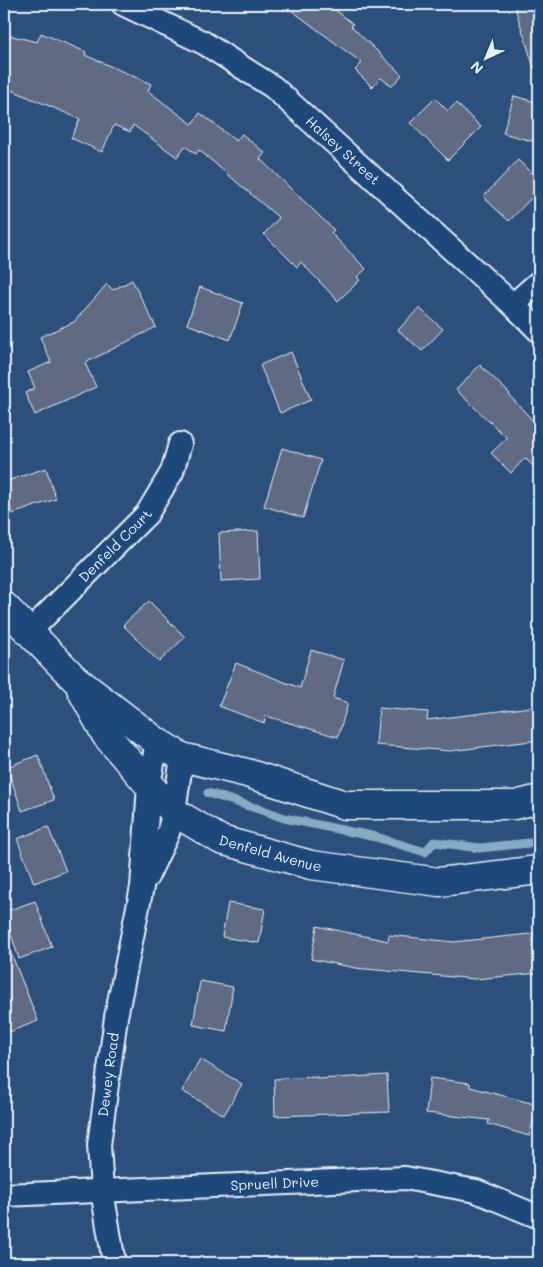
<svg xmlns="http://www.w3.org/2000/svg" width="543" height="1267" font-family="Mali,sans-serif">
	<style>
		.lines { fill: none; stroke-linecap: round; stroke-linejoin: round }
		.stream { stroke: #86abc3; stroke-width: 9 }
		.building { fill: #616a83; stroke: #e8f1f8 }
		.street-casing { stroke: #e8f1f8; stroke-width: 26 }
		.secondary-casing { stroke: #e8f1f8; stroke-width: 31 }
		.street { stroke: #1f4a7a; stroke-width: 22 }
		.secondary { stroke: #1f4a7a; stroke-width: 28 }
		.labels { text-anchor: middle; stroke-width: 4.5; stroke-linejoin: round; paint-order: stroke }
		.street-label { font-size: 14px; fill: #e8f1f8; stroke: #1f4a7a }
	</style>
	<rect width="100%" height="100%" fill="#2c507c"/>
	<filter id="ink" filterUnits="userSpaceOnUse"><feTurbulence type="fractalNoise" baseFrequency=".02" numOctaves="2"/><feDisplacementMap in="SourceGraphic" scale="10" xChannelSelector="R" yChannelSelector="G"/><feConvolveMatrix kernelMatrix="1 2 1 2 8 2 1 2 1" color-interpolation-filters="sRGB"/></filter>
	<g filter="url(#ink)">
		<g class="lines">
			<!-- stream -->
			<path class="stream" d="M 208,793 L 268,812 L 284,818 L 376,837 L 425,852 L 434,842 L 480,848 L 539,842"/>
		</g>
		<!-- building -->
		<path class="building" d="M 283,4 L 328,4 L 353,24 L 351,26 L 402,75 L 392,86 L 381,78 L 372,87 L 355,70 L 362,63 Z
			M 514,4 L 539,4 L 539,67 L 534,68 Z
			M 41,33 L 86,52 L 85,55 L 151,84 L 148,91 L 192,124 L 200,113 L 236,141 L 242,134 L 265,153 L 260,159 L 334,230 L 331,233 L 366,269 L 357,277 L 360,280 L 338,301 L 301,262 L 297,267 L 264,234 L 279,218 L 199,150 L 196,154 L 185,146 L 177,157 L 133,125 L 130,132 L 114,125 L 102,152 L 71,138 L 80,119 L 4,87 L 4,34 L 37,42 Z
			M 514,96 L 539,103 L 539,143 L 503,133 Z
			M 435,98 L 448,111 L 456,103 L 481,127 L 448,160 L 410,123 Z
			M 518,160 L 539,181 L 539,190 L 509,221 L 483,197 Z
			M 132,280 L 156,327 L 85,363 L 96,387 L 35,415 L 25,393 L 35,388 L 28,372 L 51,362 L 40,337 L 74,322 L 107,284 L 113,290 Z
			M 200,287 L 243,303 L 230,340 L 187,324 Z
			M 419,308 L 443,329 L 422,351 L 398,330 Z
			M 291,352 L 311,400 L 280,413 L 260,365 Z
			M 480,365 L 510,394 L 509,395 L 539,427 L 539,472 L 525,458 L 511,473 L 491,453 L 507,438 L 456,390 Z
			M 282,448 L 321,460 L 303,518 L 264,506 Z
			M 46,468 L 56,499 L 12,514 L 4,488 L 4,482 Z
			M 258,531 L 260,579 L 221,581 L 219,533 Z
			M 149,601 L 185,637 L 159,662 L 123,625 Z
			M 311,650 L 344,660 L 333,698 L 348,703 L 338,737 L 266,716 L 264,723 L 219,706 L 236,663 L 300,688 Z
			M 539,706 L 539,740 L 450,751 L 376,745 L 379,708 L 428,712 L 427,720 Z
			M 38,755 L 54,800 L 22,811 L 7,767 Z
			M 48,827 L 66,871 L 34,883 L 17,839 Z
			M 35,901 L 52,947 L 19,959 L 4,912 Z
			M 228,903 L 265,909 L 259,943 L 222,937 Z
			M 317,926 L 388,941 L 389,935 L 454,942 L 539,933 L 539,973 L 475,979 L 355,968 L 311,959 Z
			M 4,938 L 5,938 L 38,1021 L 4,1034 Z
			M 200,981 L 233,987 L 226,1031 L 193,1025 Z
			M 200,1059 L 242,1084 L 224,1115 L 182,1091 Z
			M 387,1075 L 389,1112 L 275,1116 L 274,1079 L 318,1077 L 318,1079 Z
			M 430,1078 L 470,1083 L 470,1087 L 538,1105 L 529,1136 L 488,1124 L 489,1120 L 426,1113 Z"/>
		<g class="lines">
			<defs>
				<g id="street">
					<path id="s1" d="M 123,4 L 204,43 L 273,87 L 513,305 L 539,331"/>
					<path d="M 513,305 L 539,282"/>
					<path id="s2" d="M 29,632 L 147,514 L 172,472 L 180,444"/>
					<path d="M 147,877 L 168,833 L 174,812 L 182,757"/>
					<path id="s3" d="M 4,1195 L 405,1178 L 476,1191 L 539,1217"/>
					<path id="s4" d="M 114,1263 L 102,1190 L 99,1145 L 116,1017 L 142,887 L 149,785 L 157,742"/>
				</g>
				<g id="secondary">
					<path d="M 4,606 L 75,679 L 157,742 L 182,757 L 247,773 L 345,805 L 515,805 L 539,799"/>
					<path id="s5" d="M 81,689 L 106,735 L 149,785 L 174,812 L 221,840 L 311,865 L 439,882 L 539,870"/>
				</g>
			</defs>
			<!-- street casing -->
			<use href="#street" class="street-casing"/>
			<!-- secondary casing -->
			<use href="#secondary" class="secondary-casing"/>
			<!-- street -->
			<use href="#street" class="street"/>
			<!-- secondary -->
			<use href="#secondary" class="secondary"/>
		</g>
	</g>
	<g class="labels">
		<!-- street labels -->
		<g class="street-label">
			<text dy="5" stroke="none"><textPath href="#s1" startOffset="266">Halsey Street</textPath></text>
			<text dy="5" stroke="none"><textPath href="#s2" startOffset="122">Denfeld Court</textPath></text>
			<text dy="5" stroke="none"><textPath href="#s5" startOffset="261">Denfeld Avenue</textPath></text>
			<text dy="5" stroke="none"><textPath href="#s4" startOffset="190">Dewey Road</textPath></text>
			<text dy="5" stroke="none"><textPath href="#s3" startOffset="271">Spruell Drive</textPath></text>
		</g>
	</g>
	<!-- margin -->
	<rect width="543" height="1267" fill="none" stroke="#1f4a7a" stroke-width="20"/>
	<rect x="10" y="10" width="523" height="1247" fill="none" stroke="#e8f1f8" stroke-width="2" filter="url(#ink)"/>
	<!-- north arrow -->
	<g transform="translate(486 58) rotate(224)" stroke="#1f4a7a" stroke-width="4" paint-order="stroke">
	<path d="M0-4L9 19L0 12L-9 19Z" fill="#e8f1f8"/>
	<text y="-8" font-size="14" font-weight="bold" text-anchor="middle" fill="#e8f1f8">N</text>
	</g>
</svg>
